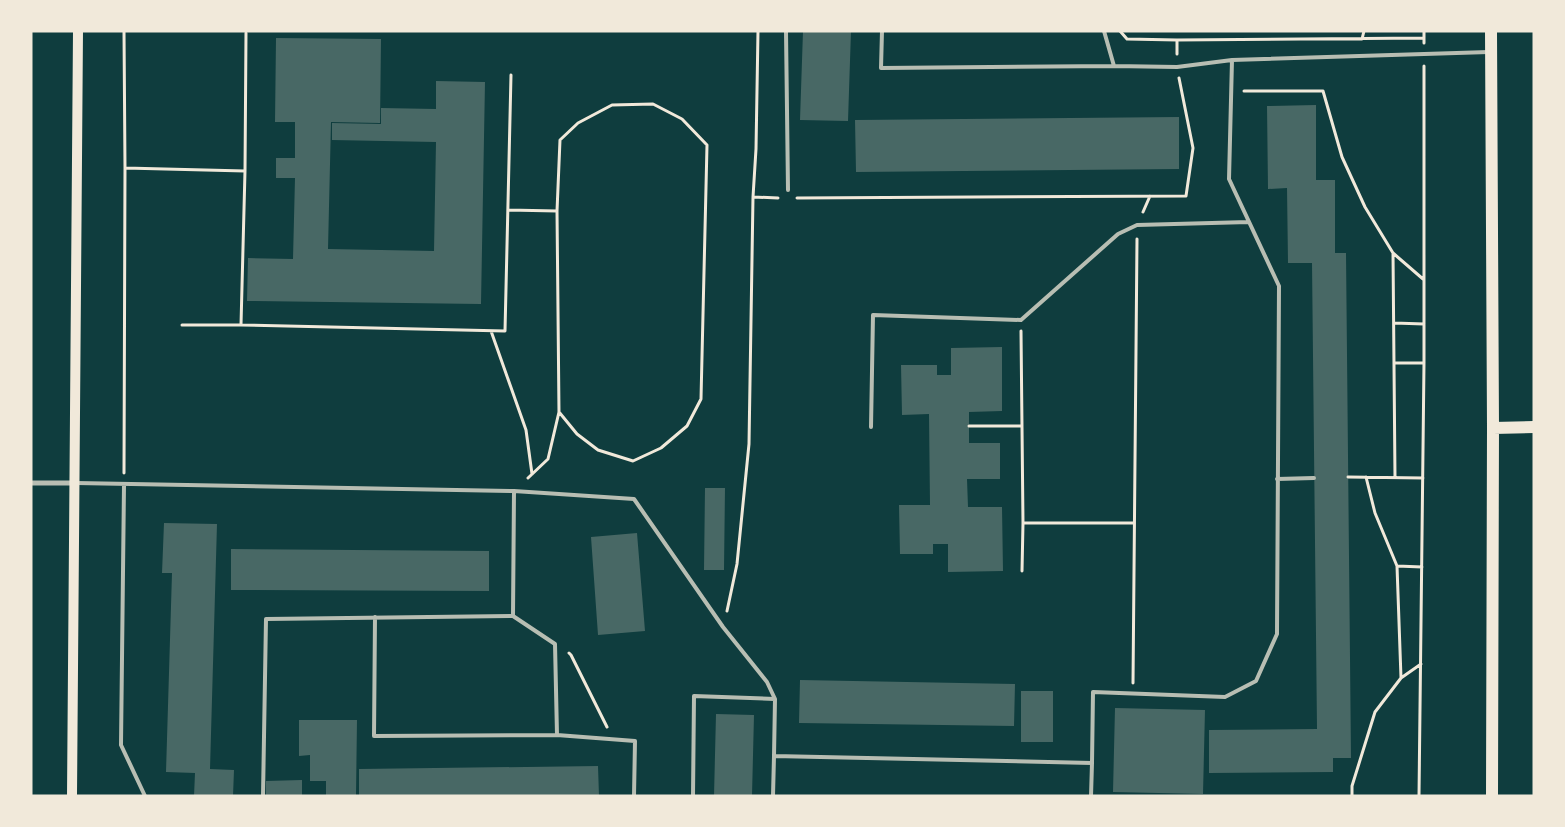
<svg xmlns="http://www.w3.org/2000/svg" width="1565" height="827" font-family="'Open Sans',sans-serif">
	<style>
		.building { fill: #486865 }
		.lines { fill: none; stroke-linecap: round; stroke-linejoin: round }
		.path { stroke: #f1e9da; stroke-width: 3 }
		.service { stroke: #b8beb3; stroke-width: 4 }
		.minor { stroke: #b8beb3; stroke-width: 5 }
		.secondary { stroke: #f1e9da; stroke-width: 10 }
		.primary { stroke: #f1e9da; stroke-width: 12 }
	</style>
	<rect width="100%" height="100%" fill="#0f3d3e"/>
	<!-- building -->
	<path class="building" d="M 803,31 L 851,31 L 848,121 L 800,120 Z
		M 276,38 L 381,39 L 380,123 L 331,122 L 328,249 L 434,251 L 436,142 L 332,140 L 332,123 L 381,124 L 381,108 L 436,109 L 436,81 L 485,82 L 481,304 L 247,301 L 248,258 L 293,259 L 295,178 L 276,178 L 276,158 L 295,158 L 295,122 L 275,122 Z
		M 1316,105 L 1316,180 L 1335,180 L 1335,253 L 1346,253 L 1351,758 L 1333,758 L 1333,772 L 1209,773 L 1209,730 L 1317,729 L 1312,263 L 1288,263 L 1287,188 L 1268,189 L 1267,106 Z
		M 1179,117 L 1179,169 L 856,172 L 855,120 Z
		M 1002,347 L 1002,411 L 969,412 L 969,443 L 1000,443 L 1000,479 L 967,479 L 968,507 L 1002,507 L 1003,571 L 948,572 L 948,544 L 933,544 L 933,554 L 900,554 L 899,505 L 930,505 L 929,414 L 902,415 L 901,365 L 937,365 L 937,375 L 951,375 L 951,348 Z
		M 705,488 L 725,488 L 724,570 L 704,570 Z
		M 164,523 L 217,524 L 210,769 L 234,770 L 233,796 L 194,796 L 195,773 L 166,772 L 172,573 L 162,573 Z
		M 637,533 L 645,631 L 598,635 L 591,537 Z
		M 231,549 L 489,551 L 489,591 L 231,590 Z
		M 800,680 L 1015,684 L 1014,726 L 799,723 Z
		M 1021,691 L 1053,691 L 1053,742 L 1021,742 Z
		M 1115,708 L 1205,710 L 1203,794 L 1113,792 Z
		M 716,714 L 754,715 L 752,796 L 714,796 Z
		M 299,720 L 357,720 L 356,796 L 326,796 L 326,781 L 310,781 L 310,755 L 299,756 Z
		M 598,766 L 599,796 L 359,796 L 359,769 Z
		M 302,780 L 302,796 L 266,796 L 266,781 Z"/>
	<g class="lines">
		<!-- path -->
		<path class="path" d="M 124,31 L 125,168 L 124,473
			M 1120,31 L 1127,39 L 1177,40 L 1424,38
			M 1424,31 L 1424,43
			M 1362,39 L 1364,31
			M 1177,40 L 1177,54
			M 1244,91 L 1323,91 L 1342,157 L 1365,207 L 1393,253 L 1423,279
			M 125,168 L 245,171 L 241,325 L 505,331 L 511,75
			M 245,171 L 246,33
			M 753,197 L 778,198
			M 797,198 L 1186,196 L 1193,148 L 1179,78
			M 508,210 L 557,211
			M 1143,212 L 1150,196
			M 1393,253 L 1395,477
			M 1394,323 L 1424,324
			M 182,325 L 241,325
			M 491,331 L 526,430 L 532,474
			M 1021,331 L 1023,523 L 1134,523
			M 1395,363 L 1424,363
			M 969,426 L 1022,426
			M 1348,477 L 1423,478
			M 1366,477 L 1375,513 L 1397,566 L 1422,567
			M 528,478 L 548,459 L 559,412 L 557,211 L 560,140 L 578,123 L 612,105 L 653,104 L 682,119 L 707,145 L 701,399 L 687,426 L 661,448 L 633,461 L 598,450 L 577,434 L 559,412
			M 1397,566 L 1401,678
			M 1022,571 L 1023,523
			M 727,611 L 737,564 L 749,444 L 753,197 L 756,149 L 758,31
			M 569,653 L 571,655 L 607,727
			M 1133,683 L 1137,239
			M 1352,796 L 1352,786 L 1375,712 L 1401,678 L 1421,664
			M 1419,796 L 1424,363 L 1424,66"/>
		<!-- service -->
		<path class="service" d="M 786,31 L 788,190
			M 882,31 L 881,68 L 1114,66
			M 1104,31 L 1114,66 L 1177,67 L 1232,60 L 1489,52
			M 871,427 L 873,315 L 1021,320 L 1118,234 L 1137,225 L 1249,222
			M 1277,479 L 1314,478
			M 76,483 L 514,491 L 634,499 L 723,627 L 767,682 L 775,699 L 774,756 L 1092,763 L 1091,796
			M 124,485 L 121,745 L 145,796
			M 375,617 L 374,736 L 557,735 L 555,644 L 513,616 L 514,491
			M 557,735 L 635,741 L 634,796
			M 1092,763 L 1093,692 L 1225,697 L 1256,681 L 1277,634 L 1279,286 L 1229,179 L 1232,60
			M 263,796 L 266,619 L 513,616
			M 693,796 L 694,696 L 775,699
			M 773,796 L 774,756"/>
		<!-- minor -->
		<path class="minor" d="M 31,483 L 74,483"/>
		<!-- secondary -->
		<path class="secondary" d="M 72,796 L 78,31"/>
		<!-- primary -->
		<path class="primary" d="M 1491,31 L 1493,428 L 1492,796
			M 1493,428 L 1534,427"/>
	</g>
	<!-- border -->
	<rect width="1565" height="827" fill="none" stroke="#f1e9da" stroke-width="65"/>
</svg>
